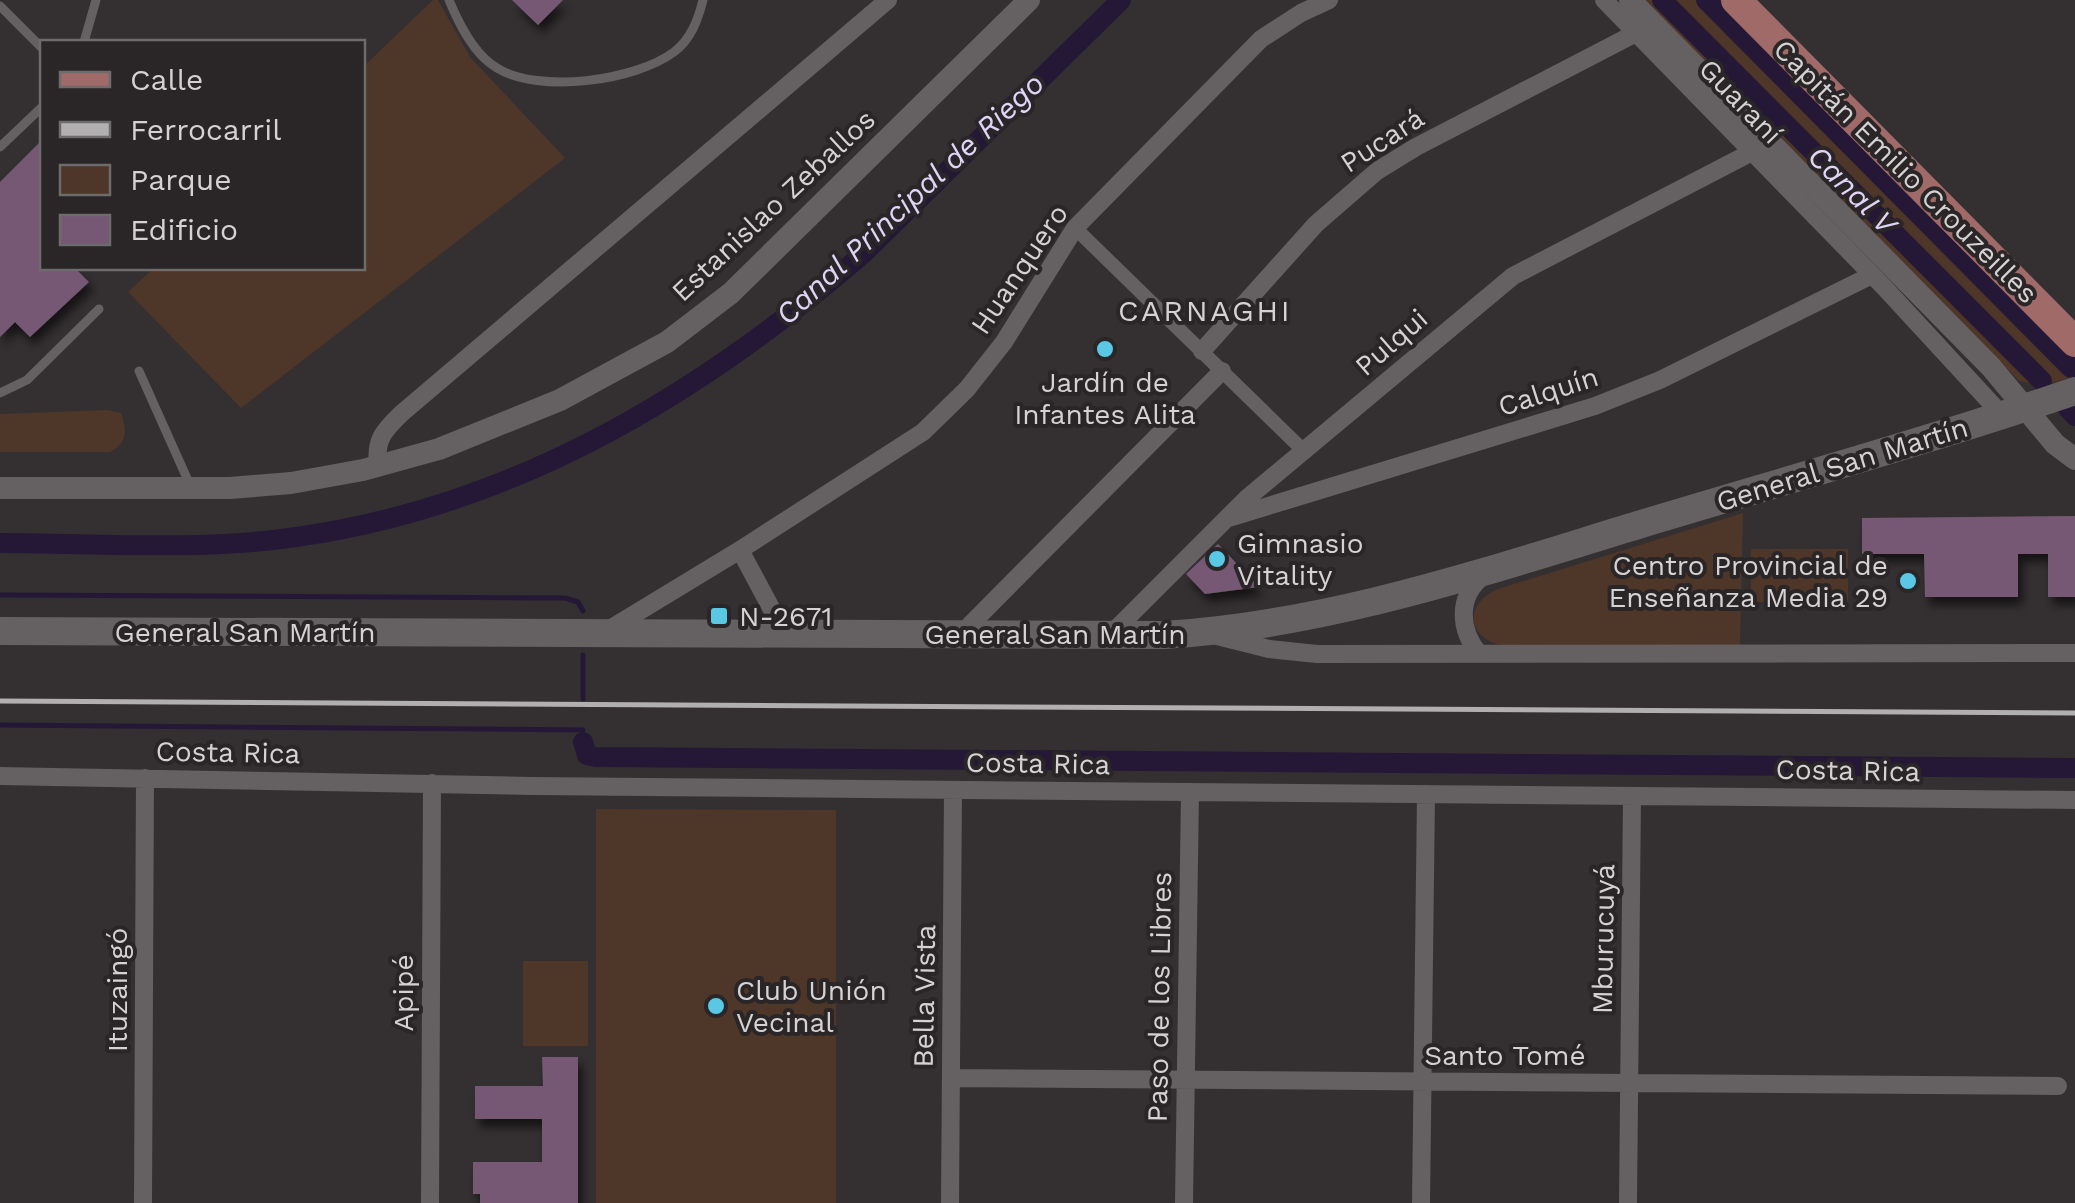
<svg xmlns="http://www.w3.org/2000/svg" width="2075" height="1203" font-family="'Work Sans',sans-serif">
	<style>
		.green { fill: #4e3629 }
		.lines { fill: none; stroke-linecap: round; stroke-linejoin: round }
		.stream { stroke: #241836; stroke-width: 5 }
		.canal { stroke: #241836; stroke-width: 20 }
		.building { fill: #765874; filter: url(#shadow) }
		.service { stroke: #656061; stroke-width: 9 }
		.pedestrian { stroke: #656061; stroke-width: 14 }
		.minor { stroke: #656061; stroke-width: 18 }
		.tertiary { stroke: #656061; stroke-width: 22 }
		.secondary { stroke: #656061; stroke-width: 28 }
		.primary { stroke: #9f6a68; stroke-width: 30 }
		.rail { stroke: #b2afb0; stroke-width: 5 }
		.poi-dot { fill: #5ac8e5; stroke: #2a2627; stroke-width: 4 }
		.labels { text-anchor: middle; stroke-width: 8; stroke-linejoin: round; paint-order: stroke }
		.street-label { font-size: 28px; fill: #d5d2d3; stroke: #2a2627 }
		.poi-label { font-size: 28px; fill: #d5d2d3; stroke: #2a2627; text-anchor: start }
		.water-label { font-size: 30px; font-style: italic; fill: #e1d4f9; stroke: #2a2627 }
		.neighbourhood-label { font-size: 30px; letter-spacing: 2.5px; fill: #d5d2d3; stroke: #2a2627 }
	</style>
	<defs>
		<filter id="shadow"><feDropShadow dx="4.5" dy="8" stdDeviation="5" flood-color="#0009"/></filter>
	</defs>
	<rect width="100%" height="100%" fill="#343031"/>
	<!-- green -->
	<path class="green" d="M 433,0 L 438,0 L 470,57 L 565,158 L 241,408 L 128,292 L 154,268 L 362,268 L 363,67 Z
		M 1645,0 L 1723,0 L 2075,354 L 2075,376 L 2042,386 L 2019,381 Z
		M 108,410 L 121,413 C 127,431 128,442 110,452 L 0,452 L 0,414 Z
		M 1743,513 L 1740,645 L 1501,645 C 1465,636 1465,603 1498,589 Z
		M 1751,549 L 1848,549 L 1848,602 L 1751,602 Z
		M 596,809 L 836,810 L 836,1203 L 596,1203 Z
		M 523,961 L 588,961 L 588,1046 L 523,1046 Z"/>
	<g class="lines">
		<!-- stream -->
		<path class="stream" d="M 0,595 L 565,598 L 578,602 L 583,611
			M 583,655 L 583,699
			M 0,725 L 583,730"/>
		<!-- canal -->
		<path class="canal" d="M 1662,0 L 2042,381
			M 1706,0 L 2071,368
			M 2067,407 L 2075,416
			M 0,543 C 90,543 183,550 273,540 C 501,514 692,401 863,254 L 1121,0
			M 583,742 L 587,755 L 596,757 L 2075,768"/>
	</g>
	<!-- building -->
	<path class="building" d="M 512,0 L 563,0 L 538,25 Z
		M 42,140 L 42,268 L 75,268 L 89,282 L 30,337 L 15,322 L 0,337 L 0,182 Z
		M 2075,516 L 2075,597 L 2048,597 L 2048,554 L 2018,554 L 2018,597 L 1925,597 L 1924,554 L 1862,554 L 1862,518 Z
		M 1218,544 L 1259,587 L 1205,594 L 1186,574 Z
		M 542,1057 L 578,1057 L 578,1203 L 480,1203 L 480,1194 L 473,1194 L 473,1162 L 542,1162 L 542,1119 L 475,1119 L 475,1086 L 543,1086 Z"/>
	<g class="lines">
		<!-- service -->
		<path class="service" d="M 449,0 C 459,24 474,55 497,68 C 539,94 635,81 674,52 C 691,39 698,20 703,0
			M 0,6 L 42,48
			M 84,42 L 96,0
			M 0,147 L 42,107
			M 139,371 L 190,485
			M 0,393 L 27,380 L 99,309"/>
		<!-- pedestrian -->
		<path class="pedestrian" d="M 1075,228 L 1305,452"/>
		<!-- minor -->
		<path class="minor" d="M 1604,0 L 1883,286 L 2002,415
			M 1202,351 L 1316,224 L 1377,171 L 1416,147 L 1636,33
			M 378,466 C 375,440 383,431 402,413 L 888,0
			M 1229,518 L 1595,406 L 1660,380 L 1872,275
			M 740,550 L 785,634
			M 605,632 L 740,550 L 923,432 L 967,389 L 1004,342 L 1075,228 L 1261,39 L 1301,13 L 1329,0
			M 961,634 L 1222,371
			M 1110,635 L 1246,499 L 1513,276 L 1752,152
			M 1213,635 L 1269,649 L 1317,654 L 2075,653
			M 1479,654 C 1459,629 1457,597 1483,576
			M 0,776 L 531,786 L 2075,800
			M 951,1078 L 2058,1086
			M 143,1203 L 145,778
			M 430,1203 L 432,783
			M 950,1203 L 953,790
			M 1184,1203 L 1190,792
			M 1421,1203 L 1426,794
			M 1628,1203 L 1632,796"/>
		<!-- tertiary -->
		<path class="tertiary" d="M 1630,0 L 1991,367 L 2055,444 L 2075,459
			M 0,488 L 230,488 L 291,483 L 363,470 L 439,449 L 560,400 L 667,342 L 731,293 L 1029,0"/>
		<!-- secondary -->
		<path class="secondary" d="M 0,631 L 1164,635 C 1328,625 1483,572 1638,525 C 1784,481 1931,440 2075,391"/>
		<!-- primary -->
		<path class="primary" d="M 1736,0 L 2075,342"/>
		<!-- rail -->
		<path class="rail" d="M 0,701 L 2075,713"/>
	</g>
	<!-- markers -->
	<g class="poi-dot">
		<circle cx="1105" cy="349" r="10"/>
		<circle cx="1217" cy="559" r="10"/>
		<circle cx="1908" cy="581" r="10"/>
		<rect x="709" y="606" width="20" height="20" rx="5"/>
		<circle cx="716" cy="1006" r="10"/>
	</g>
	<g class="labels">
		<!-- street labels -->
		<g class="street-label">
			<text transform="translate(1741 101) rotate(46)" y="10">Guaraní</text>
			<text transform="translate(1382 140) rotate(-33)" y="10">Pucará</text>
			<text transform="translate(1906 171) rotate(45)" y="10">Capitán Emilio Crouzeilles</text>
			<text transform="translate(773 205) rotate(-43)" y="10">Estanislao Zeballos</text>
			<text transform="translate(1019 269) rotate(-56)" y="10">Huanquero</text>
			<text transform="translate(1391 342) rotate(-41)" y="10">Pulqui</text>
			<text transform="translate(1548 391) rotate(-18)" y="10">Calquín</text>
			<text transform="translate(1842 464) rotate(-17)" y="10">General San Martín</text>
			<text x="245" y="642">General San Martín</text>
			<text x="1055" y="644">General San Martín</text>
			<text transform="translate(228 752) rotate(1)" y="10">Costa Rica</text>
			<text transform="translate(1038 763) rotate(1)" y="10">Costa Rica</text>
			<text transform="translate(1848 770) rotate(1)" y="10">Costa Rica</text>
			<text transform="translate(1603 939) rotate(-89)" y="10">Mburucuyá</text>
			<text transform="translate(117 990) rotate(-90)" y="10">Ituzaingó</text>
			<text transform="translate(403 993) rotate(-90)" y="10">Apipé</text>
			<text transform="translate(924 996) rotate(-89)" y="10">Bella Vista</text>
			<text transform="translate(1159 997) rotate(-89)" y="10">Paso de los Libres</text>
			<text x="1505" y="1065">Santo Tomé</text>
		</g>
		<!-- poi labels -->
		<g class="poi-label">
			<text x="1105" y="392" text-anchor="middle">Jardín de<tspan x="1105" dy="32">Infantes Alita</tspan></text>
			<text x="1237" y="553">Gimnasio<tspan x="1237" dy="32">Vitality</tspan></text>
			<text x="1888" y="575" text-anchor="end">Centro Provincial de<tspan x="1888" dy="32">Enseñanza Media 29</tspan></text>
			<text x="739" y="626">N-2671</text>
			<text x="736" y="1000">Club Unión<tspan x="736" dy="32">Vecinal</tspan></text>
		</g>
		<!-- water labels -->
		<g class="water-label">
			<text transform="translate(1852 190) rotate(45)" y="10">Canal V</text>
			<text transform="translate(910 199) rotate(-43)" y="10">Canal Principal de Riego</text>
		</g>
		<!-- neighbourhood labels -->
		<g class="neighbourhood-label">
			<text x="1205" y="321">CARNAGHI</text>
		</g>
	</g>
	<!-- legend -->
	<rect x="40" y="40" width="325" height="230" fill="#2a2627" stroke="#6e6b6c" stroke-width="2.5"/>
	<rect x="60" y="72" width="50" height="15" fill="#9f6a68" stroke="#6e6b6c" stroke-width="2.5"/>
	<text x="130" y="90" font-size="30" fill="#d5d2d3">Calle</text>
	<rect x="60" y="122" width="50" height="15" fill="#b2afb0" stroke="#6e6b6c" stroke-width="2.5"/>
	<text x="130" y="140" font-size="30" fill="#d5d2d3">Ferrocarril</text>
	<rect x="60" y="165" width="50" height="30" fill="#4e3629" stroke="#6e6b6c" stroke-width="2.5"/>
	<text x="130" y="190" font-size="30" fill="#d5d2d3">Parque</text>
	<rect x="60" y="215" width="50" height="30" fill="#765874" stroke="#6e6b6c" stroke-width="2.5"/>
	<text x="130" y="240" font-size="30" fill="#d5d2d3">Edificio</text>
</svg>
